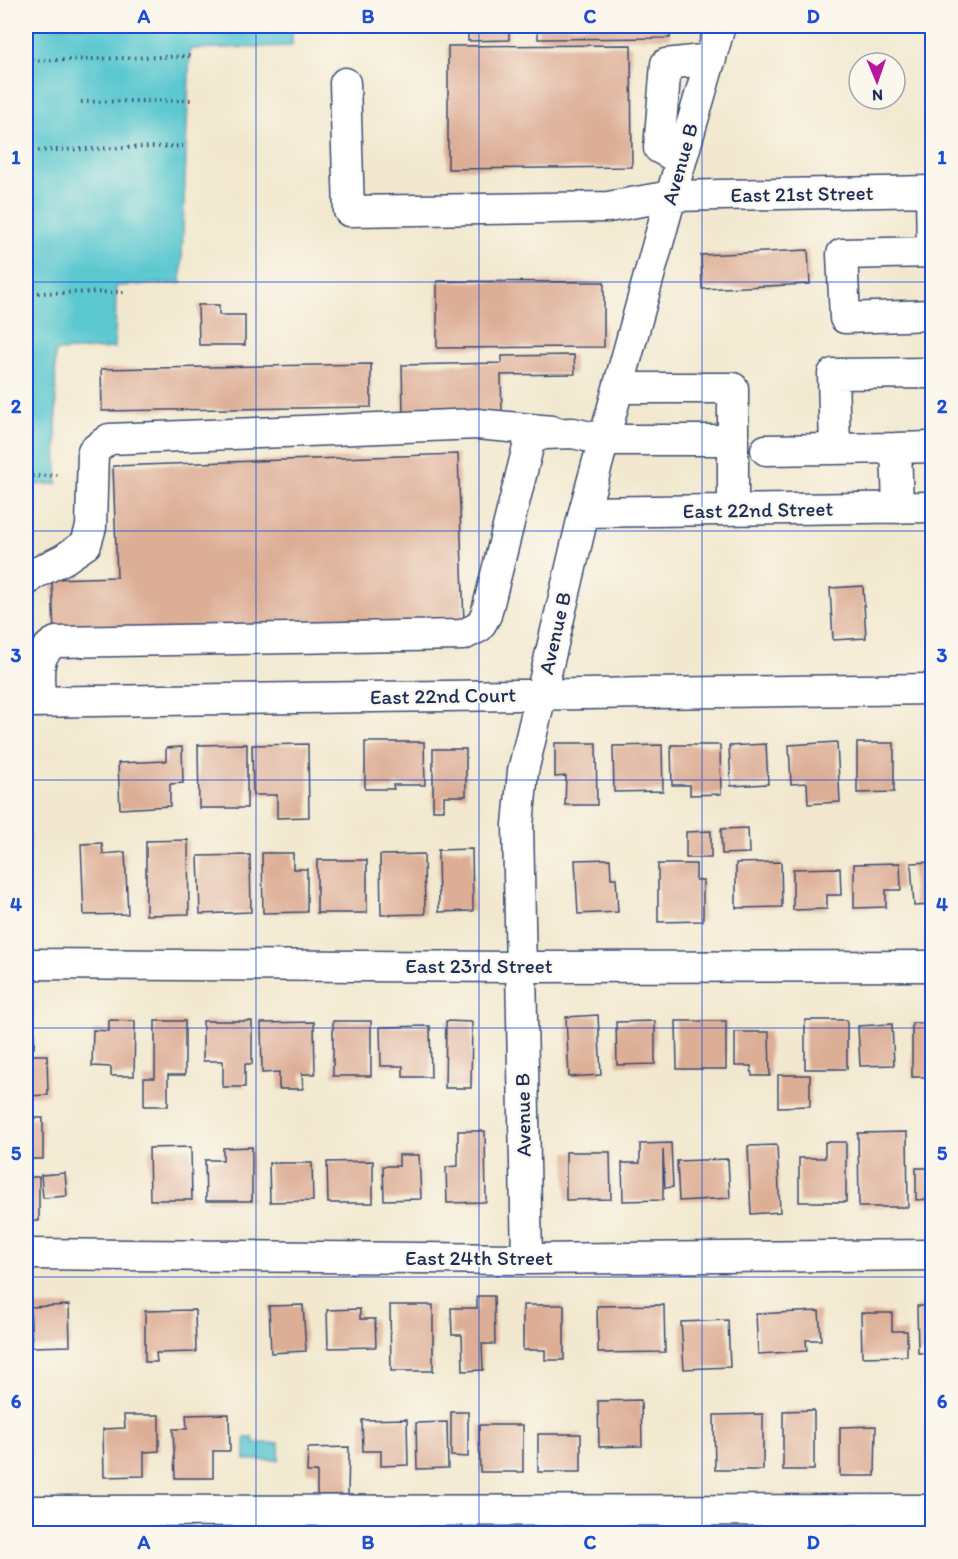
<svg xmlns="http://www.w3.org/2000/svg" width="958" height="1559" font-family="Itim,sans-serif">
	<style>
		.water { fill: #5bc8d0; stroke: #3b7c97; stroke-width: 1.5 }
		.building { fill: #ddae96 }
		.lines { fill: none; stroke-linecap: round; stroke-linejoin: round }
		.minor-casing { stroke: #3b4b6f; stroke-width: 33 }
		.path { stroke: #3b4b6f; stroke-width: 4; stroke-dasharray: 1.5 4.5; stroke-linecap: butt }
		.minor { stroke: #fff; stroke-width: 30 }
		.grid { fill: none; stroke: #1d4ed8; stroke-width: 1.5; stroke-opacity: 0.55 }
		.labels { text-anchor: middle; stroke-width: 4.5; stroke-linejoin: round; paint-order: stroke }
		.street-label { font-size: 21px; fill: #1b2f5e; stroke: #fbf7ec }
		.neatline { fill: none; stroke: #1d4ed8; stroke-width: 2 }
		.grid-label { font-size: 20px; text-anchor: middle; font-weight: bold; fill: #1d4ed8 }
	</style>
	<rect width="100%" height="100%" fill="#fbf7ec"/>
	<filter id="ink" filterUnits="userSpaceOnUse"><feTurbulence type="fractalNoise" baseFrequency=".0167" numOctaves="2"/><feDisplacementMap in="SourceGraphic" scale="12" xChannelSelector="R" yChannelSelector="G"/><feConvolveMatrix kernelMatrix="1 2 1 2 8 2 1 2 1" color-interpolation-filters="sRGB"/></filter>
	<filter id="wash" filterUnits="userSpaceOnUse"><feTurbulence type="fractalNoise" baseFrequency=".008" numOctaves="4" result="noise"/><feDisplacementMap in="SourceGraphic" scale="24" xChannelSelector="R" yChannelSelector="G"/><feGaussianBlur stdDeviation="1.35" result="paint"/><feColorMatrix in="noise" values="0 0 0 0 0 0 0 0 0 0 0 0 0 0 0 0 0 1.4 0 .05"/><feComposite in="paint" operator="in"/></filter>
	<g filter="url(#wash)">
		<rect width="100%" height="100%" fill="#f2e8cf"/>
		<!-- water -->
		<path class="water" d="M 26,26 L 292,26 L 292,46 L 190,49 L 181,283 L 116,286 L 115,348 L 55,351 L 57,484 L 26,485 Z
			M 245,1438 L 253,1438 L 254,1443 L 279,1443 L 279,1460 L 245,1460 Z"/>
		<g id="blocks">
			<!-- building -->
			<path class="building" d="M 468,26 L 509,26 L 509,40 L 468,41 Z
				M 538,26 L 670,26 L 670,38 L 538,39 Z
				M 631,45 L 632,167 L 448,169 L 448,46 Z
				M 808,250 L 810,284 L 702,289 L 701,255 Z
				M 437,281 L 604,282 L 604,347 L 437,348 Z
				M 198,305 L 219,305 L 219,315 L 245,315 L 245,345 L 199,345 Z
				M 574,355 L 575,374 L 501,375 L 502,412 L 403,414 L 402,365 L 502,363 L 502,356 Z
				M 371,364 L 371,407 L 102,411 L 101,369 Z
				M 458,454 L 464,623 L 54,636 L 52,579 L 117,577 L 113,466 Z
				M 863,586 L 866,638 L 833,640 L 830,588 Z
				M 365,742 L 424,742 L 425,785 L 393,785 L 394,789 L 365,789 Z
				M 837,742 L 840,802 L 808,804 L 807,783 L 791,784 L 789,745 Z
				M 555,743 L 596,743 L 597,805 L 565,805 L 566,776 L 555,777 Z
				M 857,743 L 894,743 L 894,792 L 857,793 Z
				M 247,744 L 247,808 L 199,808 L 198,745 Z
				M 308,744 L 309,817 L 277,818 L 277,795 L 253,795 L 252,745 Z
				M 766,744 L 768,784 L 731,786 L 729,746 Z
				M 662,745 L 663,791 L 614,792 L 613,746 Z
				M 671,745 L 720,745 L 721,794 L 690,795 L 690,785 L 672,785 Z
				M 182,747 L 183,783 L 170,784 L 170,806 L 120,809 L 118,763 L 166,761 L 166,748 Z
				M 433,749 L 466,749 L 466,796 L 444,796 L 444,810 L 433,810 Z
				M 748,828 L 749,853 L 722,854 L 721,829 Z
				M 711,831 L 711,858 L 686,858 L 686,832 Z
				M 26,834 L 31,835 L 28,861 L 26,860 Z
				M 188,840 L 189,914 L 146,915 L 146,841 Z
				M 102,843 L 103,854 L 125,852 L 128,914 L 84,915 L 81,844 Z
				M 472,849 L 473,911 L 439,912 L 438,850 Z
				M 262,853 L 293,853 L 293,869 L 307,869 L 307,912 L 263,913 Z
				M 424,854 L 425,914 L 381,915 L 380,855 Z
				M 250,855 L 251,912 L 200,914 L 198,856 Z
				M 610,859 L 611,878 L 616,878 L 618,912 L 578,914 L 575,860 Z
				M 317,860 L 367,860 L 367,913 L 317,913 Z
				M 781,862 L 782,907 L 736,908 L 736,863 Z
				M 932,862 L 932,905 L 914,906 L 911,863 Z
				M 900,863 L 901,890 L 886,890 L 886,907 L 854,908 L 854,864 Z
				M 658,864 L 696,864 L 696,880 L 703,880 L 703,921 L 658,922 Z
				M 840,868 L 841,895 L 827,895 L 827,909 L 793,910 L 793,869 Z
				M 26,1002 L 34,1002 L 34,1048 L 26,1048 Z
				M 598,1015 L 601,1075 L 569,1077 L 566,1017 Z
				M 109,1020 L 135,1021 L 134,1076 L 111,1076 L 111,1067 L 92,1066 L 93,1030 L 109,1031 Z
				M 805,1020 L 847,1020 L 847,1069 L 805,1069 Z
				M 155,1021 L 185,1021 L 185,1075 L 168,1075 L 168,1106 L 144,1106 L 144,1078 L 155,1078 Z
				M 203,1021 L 252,1021 L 252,1064 L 245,1064 L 245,1087 L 223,1087 L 223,1061 L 203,1061 Z
				M 333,1021 L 371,1021 L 371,1076 L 333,1076 Z
				M 446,1021 L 472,1022 L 471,1088 L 445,1088 Z
				M 655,1021 L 655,1064 L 617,1065 L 616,1022 Z
				M 676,1021 L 726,1021 L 726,1069 L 677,1069 Z
				M 314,1022 L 315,1074 L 302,1074 L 303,1089 L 279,1089 L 279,1072 L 262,1073 L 261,1023 Z
				M 912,1023 L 932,1023 L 932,1077 L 912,1077 Z
				M 892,1024 L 894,1065 L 860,1066 L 858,1026 Z
				M 430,1026 L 431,1077 L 403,1077 L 403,1066 L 381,1066 L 380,1027 Z
				M 735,1032 L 769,1032 L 770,1076 L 752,1076 L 751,1066 L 735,1066 Z
				M 26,1055 L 47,1055 L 48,1095 L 26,1096 Z
				M 778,1075 L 810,1075 L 810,1106 L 778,1107 Z
				M 26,1118 L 43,1118 L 43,1159 L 26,1159 Z
				M 458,1131 L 485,1131 L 486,1202 L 447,1203 L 446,1167 L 458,1166 Z
				M 907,1132 L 908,1207 L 859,1207 L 858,1133 Z
				M 825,1142 L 846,1142 L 846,1202 L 799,1202 L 799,1158 L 825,1158 Z
				M 671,1143 L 673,1187 L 665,1188 L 663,1149 L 663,1200 L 623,1201 L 622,1163 L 640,1163 L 640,1144 Z
				M 777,1145 L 780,1212 L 751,1214 L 748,1146 Z
				M 191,1147 L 192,1200 L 150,1200 L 149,1148 Z
				M 252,1147 L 252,1201 L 206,1201 L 205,1160 L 223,1160 L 223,1148 Z
				M 566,1152 L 610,1152 L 611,1199 L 566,1200 Z
				M 399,1155 L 419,1155 L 421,1199 L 384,1200 L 383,1166 L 399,1166 Z
				M 728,1159 L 730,1198 L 679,1201 L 677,1161 Z
				M 373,1161 L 373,1203 L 328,1203 L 327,1162 Z
				M 269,1163 L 312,1163 L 313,1201 L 270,1202 Z
				M 916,1168 L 932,1168 L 932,1199 L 916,1200 Z
				M 65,1173 L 67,1196 L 43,1198 L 41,1175 Z
				M 26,1177 L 39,1177 L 39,1221 L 26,1221 Z
				M 477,1296 L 494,1296 L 495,1344 L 482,1344 L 483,1370 L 463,1371 L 462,1335 L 452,1335 L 451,1308 L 477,1308 Z
				M 69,1305 L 70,1346 L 32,1347 L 30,1307 Z
				M 303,1305 L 306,1351 L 271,1353 L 269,1306 Z
				M 390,1305 L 433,1305 L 433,1371 L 391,1371 Z
				M 523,1305 L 564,1305 L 564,1360 L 545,1360 L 545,1350 L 523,1350 Z
				M 664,1305 L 665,1352 L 598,1353 L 597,1306 Z
				M 917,1306 L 932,1306 L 932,1353 L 918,1353 Z
				M 360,1309 L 360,1319 L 375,1319 L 376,1347 L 328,1348 L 327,1310 Z
				M 195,1310 L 196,1352 L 156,1353 L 157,1362 L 145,1362 L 145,1311 Z
				M 819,1311 L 821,1340 L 806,1340 L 807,1351 L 758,1354 L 756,1314 Z
				M 861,1313 L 892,1313 L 892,1331 L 907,1331 L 907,1356 L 862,1357 Z
				M 728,1320 L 730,1367 L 684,1369 L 681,1322 Z
				M 641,1400 L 642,1446 L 599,1447 L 598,1401 Z
				M 814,1410 L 814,1470 L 783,1470 L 783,1411 Z
				M 451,1412 L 468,1412 L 468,1457 L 451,1456 Z
				M 229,1414 L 230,1451 L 213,1451 L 213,1478 L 175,1478 L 173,1429 L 187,1429 L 186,1415 Z
				M 763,1414 L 763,1470 L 715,1470 L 714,1415 Z
				M 124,1415 L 159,1415 L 159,1451 L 144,1452 L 144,1476 L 104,1477 L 103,1429 L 125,1428 Z
				M 407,1419 L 408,1465 L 381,1466 L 381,1451 L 363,1451 L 362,1420 Z
				M 447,1422 L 448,1468 L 417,1469 L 416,1423 Z
				M 479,1425 L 523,1425 L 523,1472 L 480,1472 Z
				M 876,1426 L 875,1476 L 840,1476 L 840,1427 Z
				M 538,1434 L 581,1434 L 581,1472 L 538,1472 Z
				M 349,1447 L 348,1495 L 317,1495 L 317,1472 L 307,1472 L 308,1448 Z"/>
		</g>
	</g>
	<g filter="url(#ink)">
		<use href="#blocks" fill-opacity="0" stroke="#3b4b6f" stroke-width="1.5"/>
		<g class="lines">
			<defs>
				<path id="minor" d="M 345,83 L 349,211 L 608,207 L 671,196 L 932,191
					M 681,160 L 659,148 L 666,64 L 711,59
					M 931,191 L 932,252
					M 932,252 L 842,254 L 845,318 L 932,315
					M 618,388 L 733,388 L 733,510
					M 896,448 L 932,447
					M 835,449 L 833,374 L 932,373
					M 766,450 L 896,448 L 898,508
					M 584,512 L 932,507
					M 26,581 L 32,575 L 64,559 L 86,544 L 91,527 L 93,451 L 109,439 L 477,424 L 552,431
					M 26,702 L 932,689
					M 40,702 C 40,679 33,654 56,642 L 463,635 L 479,627 L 486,615 L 530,439 L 544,434 L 573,433 L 604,440 L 733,440
					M 26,964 L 520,967 L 932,966
					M 26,1254 L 527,1259 L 932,1255
					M 527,1259 L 518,825 L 523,771 L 584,512 L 671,196 L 720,26
					M 26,1511 L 932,1510"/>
			</defs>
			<!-- minor casing -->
			<use href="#minor" class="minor-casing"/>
			<!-- path -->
			<path class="path" d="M 26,61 L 193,56
				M 81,102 L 192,100
				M 26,151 L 183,146
				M 26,293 L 127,292
				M 26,477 L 57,475"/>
			<!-- minor -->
			<use href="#minor" class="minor"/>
		</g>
	</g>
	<!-- grid -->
	<path class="grid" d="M 256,26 L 256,1534M 479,26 L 479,1534M 702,26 L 702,1534M 26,282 L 932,282M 26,531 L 932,531M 26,780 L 932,780M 26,1028 L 932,1028M 26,1277 L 932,1277"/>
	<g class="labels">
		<!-- street labels -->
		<g class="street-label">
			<text transform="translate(680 164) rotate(-74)" y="7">Avenue B</text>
			<text transform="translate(802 194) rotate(-1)" y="7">East 21st Street</text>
			<text transform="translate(758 510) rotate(-1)" y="7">East 22nd Street</text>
			<text transform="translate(555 633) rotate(-77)" y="7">Avenue B</text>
			<text transform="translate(443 696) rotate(-1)" y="7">East 22nd Court</text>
			<text x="479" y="973">East 23rd Street</text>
			<text transform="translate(523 1115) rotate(-91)" y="7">Avenue B</text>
			<text x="479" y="1265">East 24th Street</text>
		</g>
	</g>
	<!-- margin -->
	<rect width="958" height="1559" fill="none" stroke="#fbf7ec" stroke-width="66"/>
	<!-- north arrow -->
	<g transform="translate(877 81) rotate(178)"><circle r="28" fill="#fbf7ec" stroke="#a1a7b3" stroke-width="1.5"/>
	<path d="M0-4.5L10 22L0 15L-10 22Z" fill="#b5179e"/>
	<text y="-9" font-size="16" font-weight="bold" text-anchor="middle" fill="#1b2f5e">N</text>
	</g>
	<rect x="33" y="33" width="892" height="1493" class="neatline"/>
	<g class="grid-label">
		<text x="144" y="23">A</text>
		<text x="368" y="23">B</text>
		<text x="590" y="23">C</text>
		<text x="813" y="23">D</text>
		<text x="16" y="164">1</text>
		<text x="942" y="164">1</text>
		<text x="16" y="413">2</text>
		<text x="942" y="413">2</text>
		<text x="16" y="662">3</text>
		<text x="942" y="662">3</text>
		<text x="16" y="911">4</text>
		<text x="942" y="911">4</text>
		<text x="16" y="1160">5</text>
		<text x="942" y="1160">5</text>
		<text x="16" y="1408">6</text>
		<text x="942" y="1408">6</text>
		<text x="144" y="1549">A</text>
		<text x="368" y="1549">B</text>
		<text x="590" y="1549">C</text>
		<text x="813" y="1549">D</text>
	</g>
</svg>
